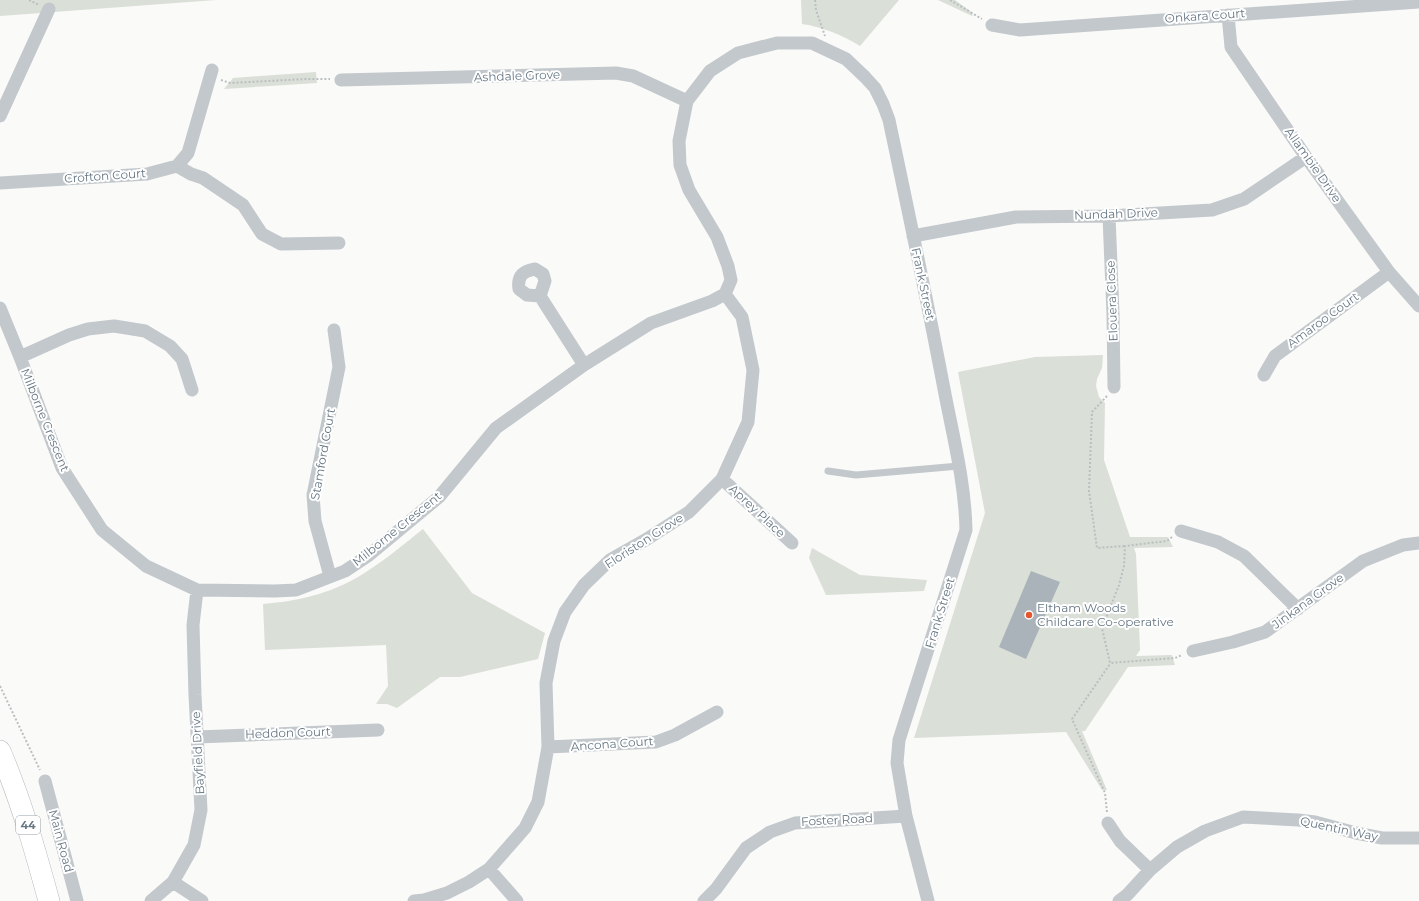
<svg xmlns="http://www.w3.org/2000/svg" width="1419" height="901" font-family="Montserrat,sans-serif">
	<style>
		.green { fill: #dadfd7 }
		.building { fill: #aab3b9 }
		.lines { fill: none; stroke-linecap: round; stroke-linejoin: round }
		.primary-casing { stroke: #b5babe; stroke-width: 22 }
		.path { stroke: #bbbfc2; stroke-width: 2; stroke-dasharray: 2 2; stroke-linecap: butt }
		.lane { stroke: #c3c8cc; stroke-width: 7 }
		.street { stroke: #c3c8cc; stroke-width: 13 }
		.primary { stroke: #fff; stroke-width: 21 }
		.poi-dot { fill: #e4572e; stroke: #fff; stroke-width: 1.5 }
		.labels { text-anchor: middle; stroke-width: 4; stroke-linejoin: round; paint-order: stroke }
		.shield { fill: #fff; stroke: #939fa8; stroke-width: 1 }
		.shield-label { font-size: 11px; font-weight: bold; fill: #657683 }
		.street-label { font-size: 12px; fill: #657683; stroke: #fff }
		.poi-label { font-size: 12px; fill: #657683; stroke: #fff; text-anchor: start }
	</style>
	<rect width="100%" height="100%" fill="#fafaf8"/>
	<!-- green -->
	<path class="green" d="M 0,0 L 216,0 L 0,16 Z
		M 801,0 L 899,0 L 860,46 C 842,35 823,27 802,24 Z
		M 938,0 L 955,0 L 973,13 L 972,16 Z
		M 316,72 L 317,83 L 224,89 L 233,78 Z
		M 1103,355 L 1102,368 L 1097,379 L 1096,386 L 1099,397 L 1105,403 L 1104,460 L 1130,537 L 1168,537 L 1173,547 L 1134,548 L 1136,554 L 1140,650 L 1136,656 L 1172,655 L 1175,665 L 1128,667 L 1085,731 L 1082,731 L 1107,790 L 1102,790 L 1066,732 L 914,738 L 985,513 L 958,372 L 1035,357 Z
		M 423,529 L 472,593 L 545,633 L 538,659 L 460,677 L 440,677 L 397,708 L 387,704 L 376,704 L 388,686 L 386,645 L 265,650 L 263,604 C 301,601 337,592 369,570 C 388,558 405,543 423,529 Z
		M 812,548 L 860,575 L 927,580 L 924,591 L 826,595 L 809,558 Z"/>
	<!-- building -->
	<path class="building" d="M 1031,571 L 1060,582 L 1026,659 L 999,647 Z"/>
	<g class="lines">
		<defs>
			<path id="primary" d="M 0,751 C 21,800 35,850 49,901"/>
		</defs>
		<!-- primary casing -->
		<use href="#primary" class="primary-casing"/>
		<!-- path -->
		<path class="path" d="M 29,0 L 39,5
			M 815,0 L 816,10 L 825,36
			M 950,0 L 982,19
			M 221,80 L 230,83 L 306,79 L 330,79
			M 1107,396 L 1092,412 L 1089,491 L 1097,548 L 1125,546
			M 1172,537 L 1167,541 L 1125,546 L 1124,566 L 1119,585 L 1102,628 L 1110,663 L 1175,658 L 1182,655
			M 0,686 L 40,770
			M 1107,812 L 1105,793 L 1072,719 L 1110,664"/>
		<!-- lane -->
		<path class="lane" d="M 828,471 L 856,475 L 959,466"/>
		<!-- street -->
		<path class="street" d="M 1228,15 L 1231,47 L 1306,157 L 1389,272 L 1419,306
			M 992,25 L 1020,30 L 1419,2
			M 341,80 L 616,73 L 633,76 L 687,101
			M 0,116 L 49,9
			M 177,166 L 191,174 L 203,178 L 243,205 L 262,234 L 281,244 L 339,243
			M 0,183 L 147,174 L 177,166 L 188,153 L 212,70
			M 1109,216 L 1113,314 L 1114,387
			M 913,236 L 1016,217 L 1109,216 L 1212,210 L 1244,199 L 1306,157
			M 535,269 L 543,274 L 545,281 L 540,296 L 527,295 L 519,289 C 517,276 523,271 535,269 Z
			M 725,294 L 731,280 L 728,266 L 717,237 L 689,190 L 680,165 L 679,141 L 687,101 L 710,71 L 738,53 L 777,43 L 812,43 L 846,59 L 865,77 L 875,88 L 883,104 L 889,120 C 908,210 927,299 944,389 C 953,436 965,482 966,530 L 899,740 L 897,763 L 906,816 L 928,901
			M 540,296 L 584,365
			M 0,308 L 20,357 L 62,468 L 102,530 L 146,566 L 197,590 L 275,591 L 296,590 L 345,571 L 369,555 L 439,497 L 496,428 L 584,365 L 651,323 L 712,301 L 725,294
			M 20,357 L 69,335 L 88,329 L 114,326 L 145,331 L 170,346 L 182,359 L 192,390
			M 1264,375 L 1275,356 L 1389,272
			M 722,479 L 792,543
			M 1181,531 L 1218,542 L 1244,556 L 1298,609
			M 330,576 L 315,521 L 313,495 L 339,367 L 334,330
			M 1193,651 L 1233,642 L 1265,632 L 1363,561 L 1403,545 L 1419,543
			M 197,737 L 378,730
			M 548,747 L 656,742 L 675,735 L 717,712
			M 45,781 L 77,901
			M 1108,823 L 1120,841 L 1150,870
			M 489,869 L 517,901
			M 173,882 L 202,901
			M 151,901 L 173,882 L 194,845 L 201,810 L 195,695 L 193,625 L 197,590
			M 414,901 L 424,900 L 447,893 L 469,882 L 489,869 L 525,828 L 538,802 L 548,747 L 546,683 L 554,641 L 565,612 L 584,585 L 610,560 L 647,539 L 689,512 L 722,479 L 748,422 L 753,370 L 742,317 L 725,294
			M 704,901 L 716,889 L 746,848 L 770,832 L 795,823 L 906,816
			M 1119,901 L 1127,895 L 1150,870 L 1177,847 L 1205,831 L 1243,817 L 1298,820 L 1315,822 L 1356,833 L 1382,838 L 1419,838"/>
		<!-- primary -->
		<use href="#primary" class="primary"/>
	</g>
	<!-- markers -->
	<circle class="poi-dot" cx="1029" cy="615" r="4"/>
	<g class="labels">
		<!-- shield labels -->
		<rect class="shield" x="16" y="816" width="24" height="18" rx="3"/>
		<g class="shield-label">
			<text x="28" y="829">44</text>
		</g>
		<!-- street labels -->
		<g class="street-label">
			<text transform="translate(1205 16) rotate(-4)" y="4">Onkara Court</text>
			<text transform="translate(517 76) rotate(-2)" y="4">Ashdale Grove</text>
			<text transform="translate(1313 165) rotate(55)" y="4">Allambie Drive</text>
			<text transform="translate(105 176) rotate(-4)" y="4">Crofton Court</text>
			<text transform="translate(1116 214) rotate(-2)" y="4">Nundah Drive</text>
			<text transform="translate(923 284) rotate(78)" y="4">Frank Street</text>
			<text transform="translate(1112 301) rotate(-92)" y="4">Elouera Close</text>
			<text transform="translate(1323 320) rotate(-36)" y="4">Amaroo Court</text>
			<text transform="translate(45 420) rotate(68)" y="4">Milborne Crescent</text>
			<text transform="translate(323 454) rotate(-80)" y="4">Stamford Court</text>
			<text transform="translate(757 511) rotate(43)" y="4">Aprey Place</text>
			<text transform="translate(397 529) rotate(-39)" y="4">Milborne Crescent</text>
			<text transform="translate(644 541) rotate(-33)" y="4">Floriston Grove</text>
			<text transform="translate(1308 601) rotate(-36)" y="4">Jinkana Grove</text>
			<text transform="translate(940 613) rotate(-73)" y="4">Frank Street</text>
			<text transform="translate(288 733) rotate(-2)" y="4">Heddon Court</text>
			<text transform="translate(612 744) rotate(-4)" y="4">Ancona Court</text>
			<text transform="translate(198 753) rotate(-93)" y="4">Bayfield Drive</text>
			<text transform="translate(837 820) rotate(-3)" y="4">Foster Road</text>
			<text transform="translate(1339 829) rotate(12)" y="4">Quentin Way</text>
			<text transform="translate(61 841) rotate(75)" y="4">Main Road</text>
		</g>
		<!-- poi labels -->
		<g class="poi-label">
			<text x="1037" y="612">Eltham Woods<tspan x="1037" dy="14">Childcare Co-operative</tspan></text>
		</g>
	</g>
</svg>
